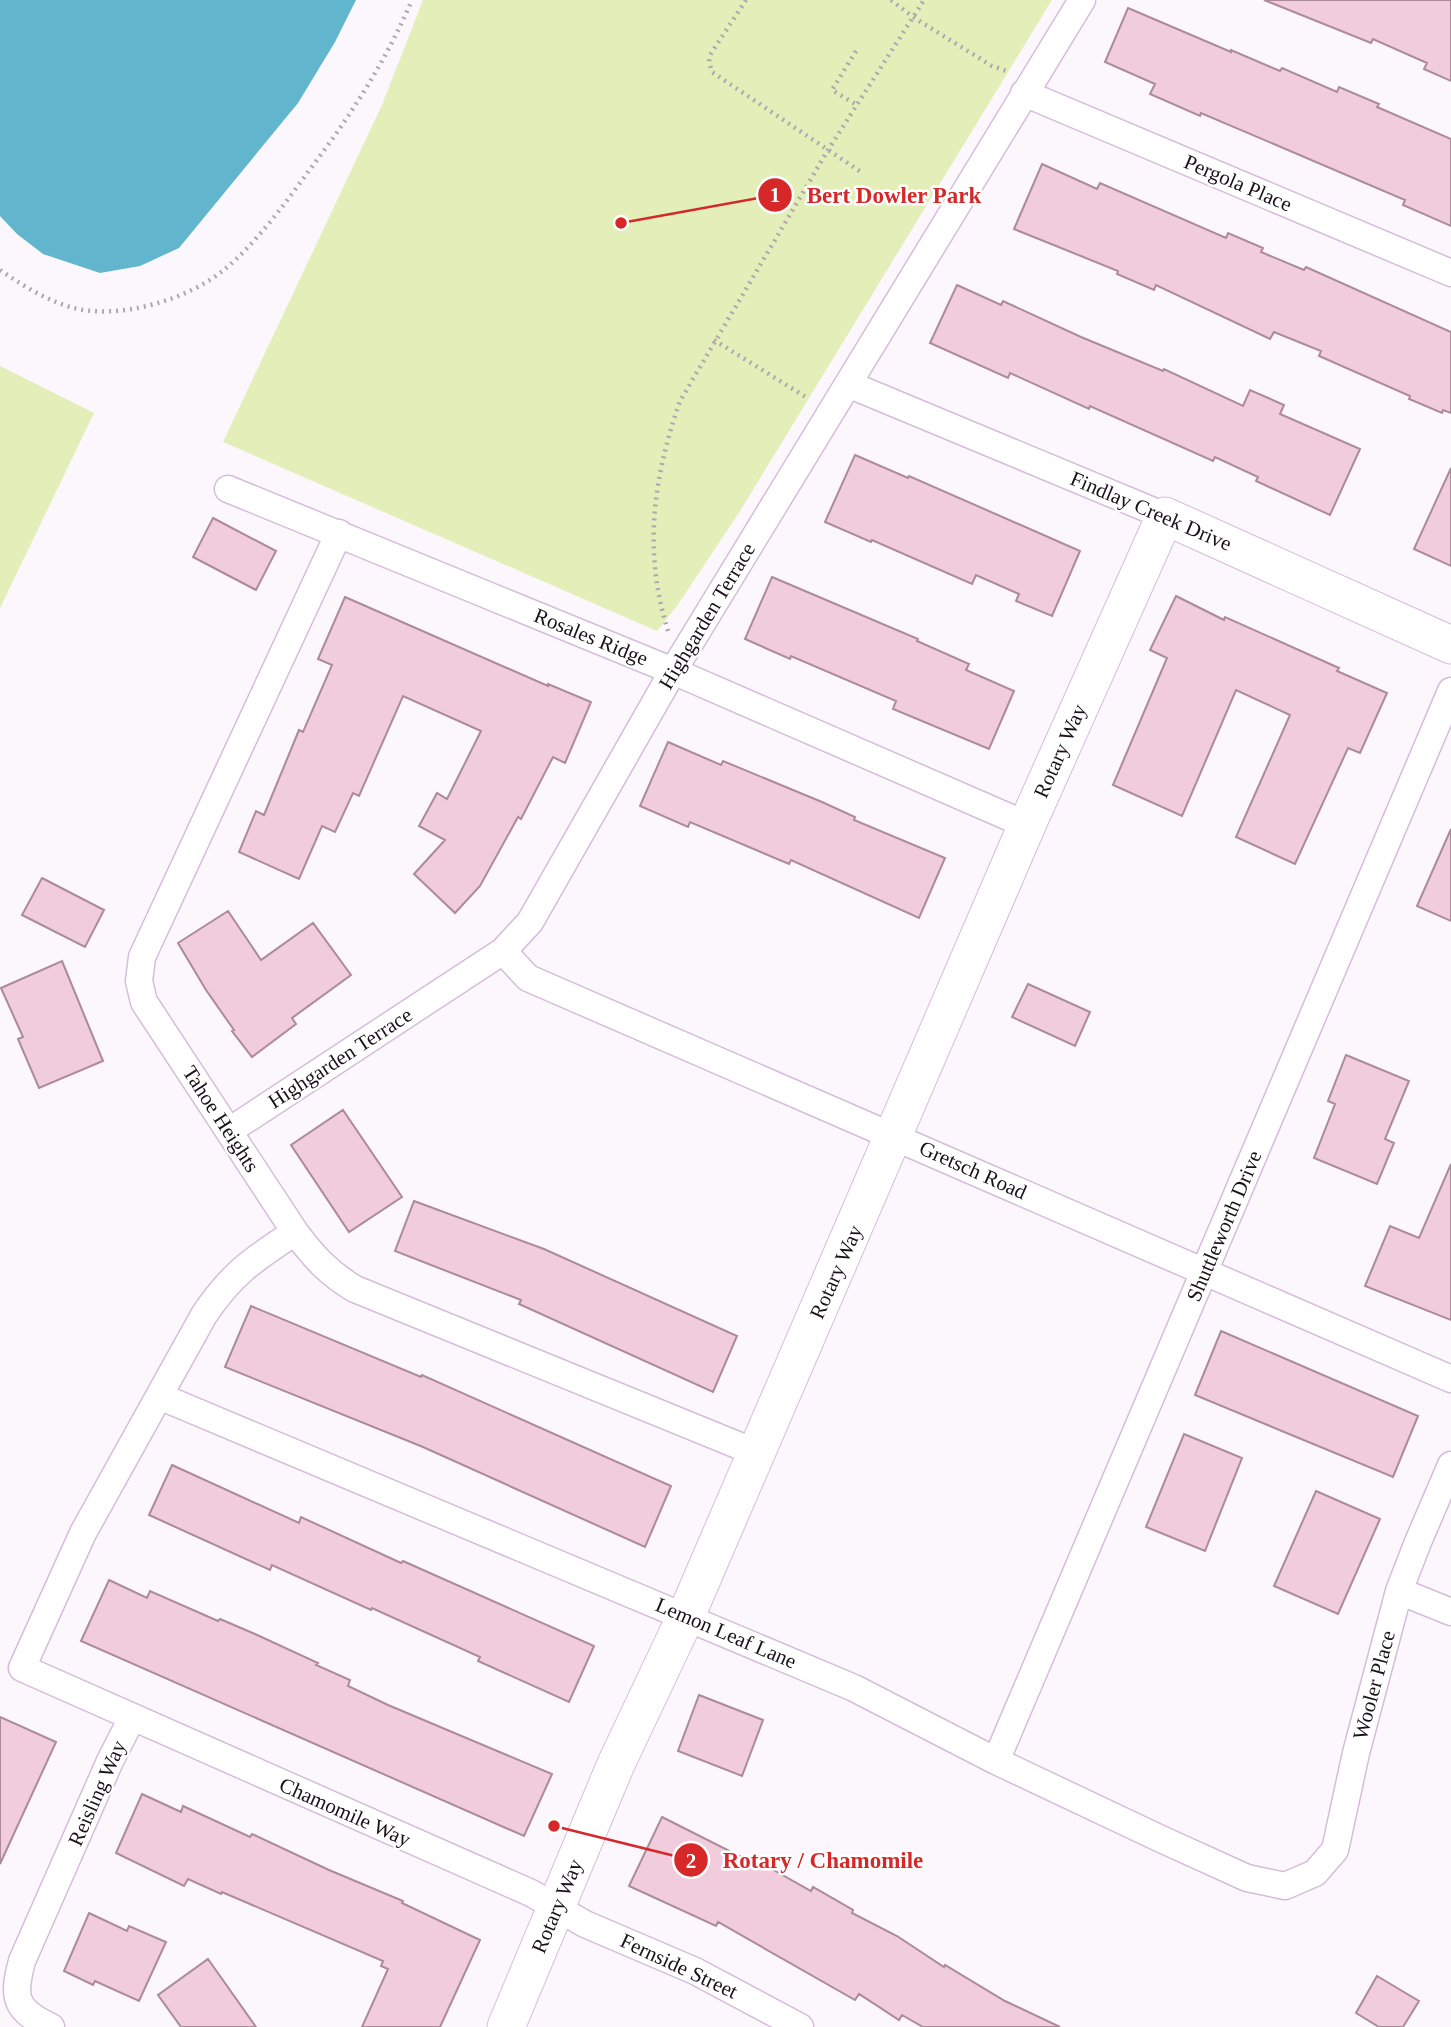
<svg xmlns="http://www.w3.org/2000/svg" width="1451" height="2027" font-family="'Times New Roman',serif">
	<style>
		.green { fill: #e4eeb9 }
		.water { fill: #61b5cc }
		.building { fill: #f1ccdc; stroke: #ac8a9a; stroke-width: 2 }
		.lines { fill: none; stroke-linecap: round; stroke-linejoin: round }
		.street-casing { stroke: #d5bdda; stroke-width: 29 }
		.secondary-casing { stroke: #d5bdda; stroke-width: 39 }
		.path { stroke: #aea7af; stroke-width: 4.5; stroke-dasharray: 2 5; stroke-linecap: butt }
		.street { stroke: #fff; stroke-width: 26 }
		.secondary { stroke: #fff; stroke-width: 37 }
		.labels { text-anchor: middle; stroke-width: 5; stroke-linejoin: round; paint-order: stroke }
		.street-label { font-size: 21px; fill: #1a111b; stroke: #fff }
		.leader { fill: none; stroke: #d62828; stroke-width: 2.5 }
		.callout-dot { fill: #d62828; stroke: #fff; stroke-width: 2.5 }
		.mark-label { font-size: 21px; text-anchor: middle; font-weight: bold; fill: #fff }
		.callout-label { font-size: 23px; text-anchor: middle; font-weight: bold; fill: #d62828; stroke: #fff; stroke-width: 5; stroke-linejoin: round; paint-order: stroke }
	</style>
	<rect width="100%" height="100%" fill="#fcf7fd"/>
	<!-- green -->
	<path class="green" d="M 423,0 L 1052,0 L 740,511 L 677,606 L 657,631 L 223,442 L 382,105 Z
		M 0,366 L 94,413 L 0,608 Z"/>
	<!-- water -->
	<path class="water" d="M 0,0 L 356,0 L 335,42 L 298,103 L 179,248 L 140,266 L 100,273 L 43,254 L 17,234 L 0,216 Z"/>
	<!-- building -->
	<path class="building" d="M 1264,0 L 1451,0 L 1451,81 L 1424,69 L 1427,63 L 1373,39 L 1371,43 Z
		M 1128,8 L 1231,52 L 1231,50 L 1280,71 L 1282,68 L 1337,92 L 1339,87 L 1379,104 L 1377,107 L 1451,139 L 1451,226 L 1403,205 L 1405,200 L 1201,113 L 1200,116 L 1150,94 L 1155,84 L 1105,62 Z
		M 1042,164 L 1097,189 L 1100,183 L 1226,238 L 1228,233 L 1263,248 L 1261,252 L 1304,270 L 1306,267 L 1451,332 L 1451,413 L 1443,410 L 1442,413 L 1409,399 L 1410,396 L 1319,356 L 1321,351 L 1274,332 L 1270,339 L 1156,285 L 1154,290 L 1117,274 L 1118,271 L 1014,229 Z
		M 957,285 L 1001,305 L 1003,301 L 1081,337 L 1163,371 L 1164,369 L 1243,406 L 1250,390 L 1284,405 L 1280,414 L 1360,449 L 1330,515 L 1256,481 L 1258,477 L 1215,457 L 1213,461 L 1090,406 L 1089,409 L 1010,373 L 1008,378 L 930,343 Z
		M 855,455 L 908,478 L 909,476 L 1080,551 L 1052,616 L 1016,601 L 1019,594 L 976,575 L 972,584 L 872,540 L 871,542 L 825,522 Z
		M 1451,468 L 1451,566 L 1414,549 Z
		M 213,518 L 276,551 L 256,590 L 193,557 Z
		M 772,577 L 918,639 L 917,641 L 969,664 L 966,670 L 1014,691 L 989,749 L 893,709 L 896,701 L 791,656 L 790,659 L 745,639 Z
		M 1176,596 L 1224,620 L 1225,617 L 1339,668 L 1337,671 L 1387,693 L 1360,753 L 1348,748 L 1295,864 L 1236,837 L 1290,715 L 1236,690 L 1182,816 L 1113,785 L 1167,658 L 1150,650 Z
		M 345,597 L 548,686 L 548,684 L 591,702 L 565,763 L 553,757 L 521,819 L 518,817 L 480,886 L 455,913 L 414,874 L 445,840 L 419,826 L 437,793 L 447,799 L 481,731 L 403,696 L 359,796 L 353,793 L 335,832 L 322,826 L 299,879 L 239,852 L 256,811 L 264,815 L 299,730 L 303,732 L 332,665 L 318,659 Z
		M 668,742 L 721,765 L 723,761 L 822,802 L 855,817 L 854,820 L 945,858 L 919,918 L 791,860 L 789,864 L 690,822 L 688,827 L 640,806 Z
		M 1451,829 L 1451,921 L 1417,906 Z
		M 42,878 L 104,910 L 85,947 L 22,915 Z
		M 228,911 L 261,960 L 313,923 L 351,975 L 292,1018 L 296,1024 L 252,1057 L 232,1031 L 234,1030 L 206,990 L 178,943 Z
		M 62,961 L 103,1061 L 39,1088 L 18,1039 L 23,1037 L 1,988 Z
		M 1028,984 L 1090,1012 L 1075,1046 L 1012,1017 Z
		M 1346,1055 L 1409,1081 L 1385,1139 L 1394,1143 L 1377,1184 L 1314,1158 L 1335,1104 L 1328,1101 Z
		M 343,1110 L 402,1197 L 349,1232 L 291,1145 Z
		M 1451,1164 L 1451,1320 L 1365,1286 L 1390,1226 L 1419,1238 Z
		M 414,1201 L 544,1249 L 737,1336 L 713,1392 L 519,1304 L 521,1300 L 395,1251 Z
		M 251,1306 L 421,1377 L 422,1375 L 671,1486 L 645,1547 L 423,1447 L 225,1367 Z
		M 1221,1331 L 1418,1416 L 1393,1477 L 1195,1395 Z
		M 1184,1434 L 1242,1458 L 1205,1551 L 1146,1527 Z
		M 172,1465 L 299,1523 L 301,1517 L 401,1563 L 403,1561 L 594,1646 L 569,1702 L 478,1661 L 480,1657 L 372,1608 L 371,1610 L 272,1565 L 270,1570 L 149,1515 Z
		M 1316,1491 L 1380,1519 L 1338,1614 L 1274,1586 Z
		M 109,1580 L 147,1598 L 150,1591 L 218,1621 L 220,1619 L 255,1634 L 318,1663 L 316,1665 L 350,1680 L 348,1686 L 388,1705 L 552,1774 L 524,1836 L 81,1641 Z
		M 699,1695 L 763,1720 L 742,1776 L 678,1751 Z
		M 0,1717 L 56,1742 L 0,1864 Z
		M 142,1794 L 181,1812 L 183,1806 L 250,1837 L 252,1834 L 329,1870 L 403,1901 L 402,1903 L 480,1940 L 440,2027 L 362,2027 L 388,1969 L 381,1966 L 383,1961 L 222,1892 L 221,1894 L 188,1879 L 184,1886 L 116,1853 Z
		M 662,1817 L 761,1867 L 763,1864 L 811,1891 L 813,1887 L 853,1910 L 852,1913 L 897,1936 L 944,1967 L 945,1965 L 1005,2001 L 1060,2027 L 923,2027 L 902,2015 L 899,2020 L 859,1994 L 855,2000 L 718,1922 L 716,1926 L 629,1886 Z
		M 89,1913 L 127,1931 L 129,1926 L 166,1942 L 139,2001 L 95,1981 L 93,1985 L 64,1971 Z
		M 208,1959 L 256,2027 L 181,2027 L 158,1995 Z
		M 1377,1976 L 1419,2001 L 1403,2027 L 1379,2027 L 1356,2013 Z"/>
	<g class="lines">
		<defs>
			<path id="street" d="M 1024,93 L 1451,273
				M 848,384 L 1165,516
				M 228,489 L 673,671 L 1027,825
				M 339,533 L 142,957 L 139,981 L 144,1002 L 295,1232 C 314,1257 328,1273 355,1289 L 757,1453
				M 503,951 L 528,978 L 1451,1379
				M 229,1131 L 503,951 L 530,922 L 673,671 L 1082,0
				M 295,1232 C 254,1259 232,1273 204,1315 L 83,1533 L 22,1668 L 531,1893 L 585,1924 L 695,1971 L 800,2027
				M 159,1396 L 854,1688 L 996,1761 L 1161,1839 L 1247,1878 L 1285,1886 L 1315,1873 L 1335,1850 L 1356,1753 L 1399,1591 L 1418,1542 L 1451,1465
				M 1399,1591 L 1451,1612
				M 996,1761 L 1451,691
				M 51,2027 C 15,2010 12,1998 22,1961 L 110,1761 L 132,1718"/>
			<path id="secondary" d="M 506,2027 L 616,1764 L 686,1616 L 1027,825 L 1165,516 L 1451,645"/>
		</defs>
		<!-- street casing -->
		<use href="#street" class="street-casing"/>
		<!-- secondary casing -->
		<use href="#secondary" class="secondary-casing"/>
		<!-- path -->
		<path class="path" d="M 746,0 L 710,55 L 709,62 L 712,72 L 861,172
			M 891,0 L 913,17 L 992,66 L 1009,72
			M 856,51 L 832,90 L 857,105
			M 0,270 C 22,285 44,299 70,307 C 117,321 188,300 225,269 C 257,242 283,206 308,172 C 349,118 385,63 412,0
			M 714,340 L 809,399
			M 668,631 C 643,551 653,479 680,401 L 828,150 L 924,0"/>
		<!-- street -->
		<use href="#street" class="street"/>
		<!-- secondary -->
		<use href="#secondary" class="secondary"/>
	</g>
	<g class="labels">
		<!-- street labels -->
		<g class="street-label">
			<text transform="translate(1238 183) rotate(23)" y="7">Pergola Place</text>
			<text transform="translate(1151 511) rotate(23)" y="7">Findlay Creek Drive</text>
			<text transform="translate(707 616) rotate(-59)" y="7">Highgarden Terrace</text>
			<text transform="translate(591 637) rotate(22)" y="7">Rosales Ridge</text>
			<text transform="translate(1060 751) rotate(-66)" y="7">Rotary Way</text>
			<text transform="translate(340 1058) rotate(-33)" y="7">Highgarden Terrace</text>
			<text transform="translate(221 1119) rotate(57)" y="7">Tahoe Heights</text>
			<text transform="translate(973 1170) rotate(24)" y="7">Gretsch Road</text>
			<text transform="translate(1224 1226) rotate(-67)" y="7">Shuttleworth Drive</text>
			<text transform="translate(836 1272) rotate(-66)" y="7">Rotary Way</text>
			<text transform="translate(726 1633) rotate(23)" y="7">Lemon Leaf Lane</text>
			<text transform="translate(1374 1685) rotate(-75)" y="7">Wooler Place</text>
			<text transform="translate(97 1793) rotate(-66)" y="7">Reisling Way</text>
			<text transform="translate(345 1812) rotate(24)" y="7">Chamomile Way</text>
			<text transform="translate(557 1906) rotate(-67)" y="7">Rotary Way</text>
			<text transform="translate(679 1966) rotate(25)" y="7">Fernside Street</text>
		</g>
	</g>
	<!-- callouts -->
	<path class="leader" d="M621 223L775 195M554 1826L691 1860"/>
	<g class="callout-dot">
		<circle cx="621" cy="223" r="7"/>
		<circle cx="554" cy="1826" r="7"/>
		<circle cx="775" cy="195" r="18"/>
		<circle cx="691" cy="1860" r="18"/>
	</g>
	<g class="mark-label">
		<text x="775" y="202">1</text>
		<text x="691" y="1868">2</text>
	</g>
	<g class="callout-label">
		<text x="894" y="203">Bert Dowler Park</text>
		<text x="823" y="1868">Rotary / Chamomile</text>
	</g>
</svg>
